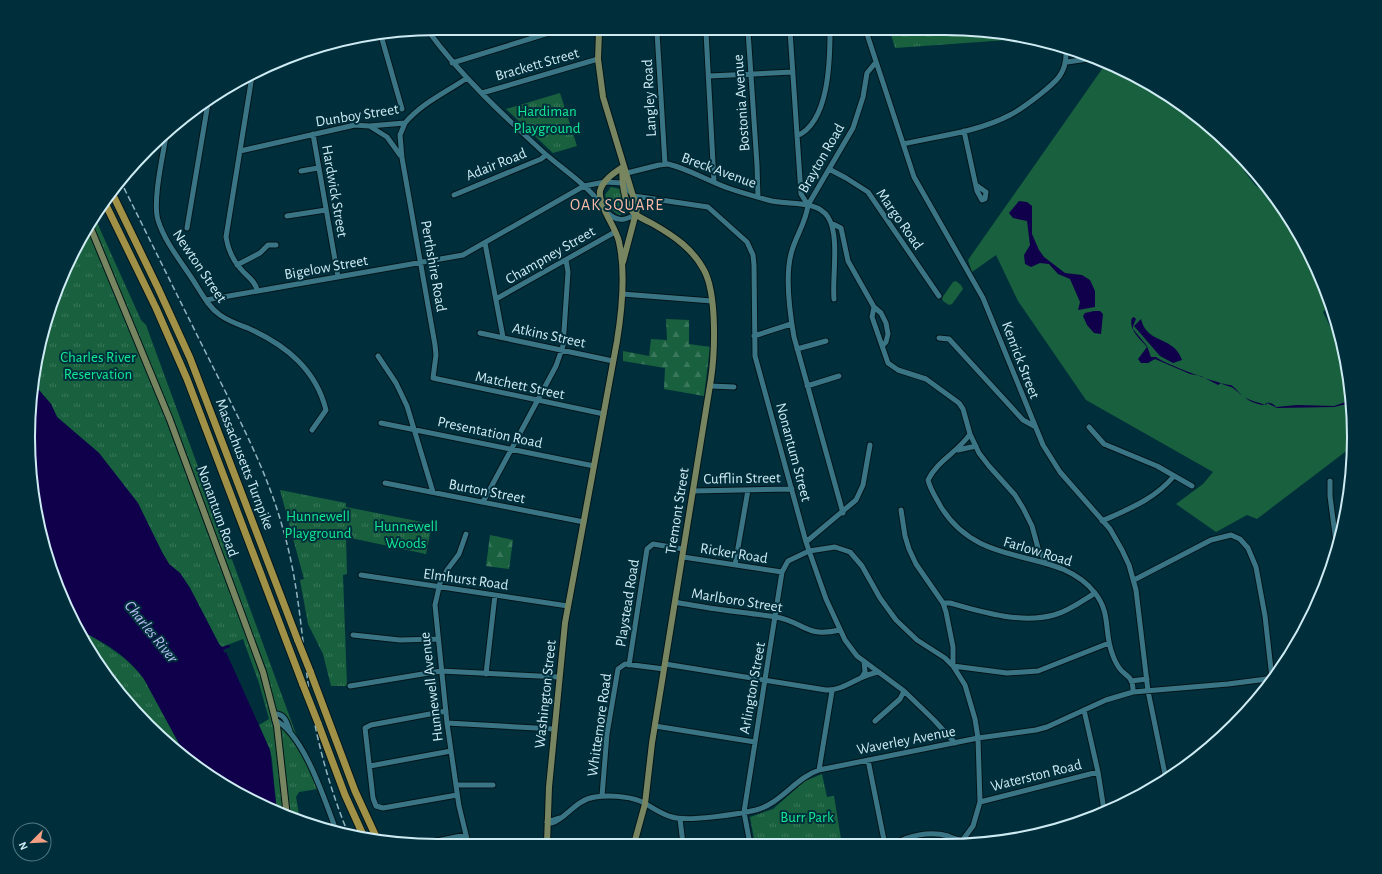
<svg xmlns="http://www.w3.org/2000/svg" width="1382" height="874" font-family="'Alegreya Sans',sans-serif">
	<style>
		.grass { fill: #19603e }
		.forest { fill: url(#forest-firs) }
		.park { fill: url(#park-tufts) }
		.water { fill: #10004b }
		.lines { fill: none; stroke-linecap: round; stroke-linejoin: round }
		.minor-casing { stroke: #04151a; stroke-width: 7 }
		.major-casing { stroke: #04151a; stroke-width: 8 }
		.highway-casing { stroke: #04151a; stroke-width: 9 }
		.minor { stroke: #3a7586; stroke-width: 5 }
		.major { stroke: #778660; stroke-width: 6 }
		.highway { stroke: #a09146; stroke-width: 7 }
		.rail { stroke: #92b4be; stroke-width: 1.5; stroke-dasharray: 6 3; stroke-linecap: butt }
		.highway-bridge-casing { stroke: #04151a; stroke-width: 9; stroke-linecap: butt }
		.highway-bridge { stroke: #a09146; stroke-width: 7 }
		.labels { text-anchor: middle; stroke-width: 4; stroke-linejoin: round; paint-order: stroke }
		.street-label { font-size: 15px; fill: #ceebf4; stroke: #002f3b }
		.park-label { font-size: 15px; fill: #13e793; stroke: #002f3b }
		.neighbourhood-label { font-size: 16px; letter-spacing: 1px; fill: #fbbaa6; stroke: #002f3b }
		.water-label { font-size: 16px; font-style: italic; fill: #b6bdf3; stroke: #002f3b }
		.rim { fill: none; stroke: #ceebf4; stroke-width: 2 }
	</style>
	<defs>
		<pattern id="forest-firs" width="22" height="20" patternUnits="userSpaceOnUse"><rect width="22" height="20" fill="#19603e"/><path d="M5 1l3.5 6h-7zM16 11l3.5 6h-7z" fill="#39775a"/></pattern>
		<pattern id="park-tufts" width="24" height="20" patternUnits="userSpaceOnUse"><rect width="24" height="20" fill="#19603e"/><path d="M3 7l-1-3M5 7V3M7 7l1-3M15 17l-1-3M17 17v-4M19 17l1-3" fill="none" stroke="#39775a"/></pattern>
	</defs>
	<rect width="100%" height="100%" fill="#002f3b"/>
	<!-- grass -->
	<path class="grass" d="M 1107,62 L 1194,113 L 1236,152 L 1245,172 L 1255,185 L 1275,199 L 1300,235 L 1331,303 L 1323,312 L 1343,352 L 1351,384 L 1353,446 L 1257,519 L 1247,515 L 1216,532 L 1176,504 L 1203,484 L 1213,472 L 1086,400 L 1018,301 L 996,255 L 972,272 L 968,260 Z
		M 956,281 L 961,285 L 963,289 L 952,304 L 949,305 L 943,301 L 942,298 L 953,282 Z"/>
	<!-- forest -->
	<path class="forest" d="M 666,319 L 689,320 L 689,344 L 710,347 L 704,396 L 664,389 L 665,368 L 623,361 L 623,351 L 649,356 L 651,339 L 667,340 Z
		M 490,535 L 513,540 L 509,569 L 486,566 Z"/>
	<!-- park -->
	<path class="park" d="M 890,31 L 998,31 L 1022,39 L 895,48 Z
		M 560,93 L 577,146 L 553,153 L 506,109 Z
		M 611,187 L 620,189 L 627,210 L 620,215 C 612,213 607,202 605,195 Z
		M 94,216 L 141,320 L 146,325 L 296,734 L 311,759 L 324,788 L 299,792 L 296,797 L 300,820 L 277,813 L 272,759 L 270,750 L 259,725 L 269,719 L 259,683 L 243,639 L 222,647 L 219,644 L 190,588 L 180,573 L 169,564 L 162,552 L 133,497 L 99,453 L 57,417 L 51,404 L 39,390 L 37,384 L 34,371 L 41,338 L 62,288 L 72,257 L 83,233 Z
		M 280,490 L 346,503 L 346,507 L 432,524 L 426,554 L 346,537 L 347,574 L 343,575 L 347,686 L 331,686 L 323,654 L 308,624 L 300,580 L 304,579 Z
		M 76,627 C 101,643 126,654 144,679 L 189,762 L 130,707 L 97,664 Z
		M 822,774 L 827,797 L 834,796 L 842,845 L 755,844 L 750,817 L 773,809 L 805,781 Z
		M 924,839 L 949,842 L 953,845 L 901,845 Z"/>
	<!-- water -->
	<path class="water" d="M 1019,201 L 1027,202 L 1032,206 L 1032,234 L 1039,250 L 1044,257 L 1065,273 L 1082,275 L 1090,280 L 1095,291 L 1095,307 L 1078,310 L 1080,302 L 1070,279 L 1058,274 L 1049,264 L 1040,263 L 1031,267 L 1025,264 L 1024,255 L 1030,245 L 1027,221 L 1013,218 L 1009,213 Z
		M 72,257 L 62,288 L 41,338 L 50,305 Z
		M 1094,311 L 1100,311 L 1103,314 L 1101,334 L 1094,333 L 1087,325 L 1083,316 L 1085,313 Z
		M 1134,317 L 1136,319 L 1133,326 L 1133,329 L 1147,346 L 1151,357 L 1156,357 C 1165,364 1223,386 1231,385 C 1237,389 1240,395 1246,398 C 1253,402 1259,402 1265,405 L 1266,403 C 1270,402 1274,404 1276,407 L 1297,405 L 1334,406 L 1351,400 L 1351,403 L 1334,407 L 1277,408 L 1267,403 L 1266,405 C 1252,405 1244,397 1233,388 C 1230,386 1225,386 1221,383 L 1218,385 L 1201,376 L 1190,374 L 1155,359 L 1148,363 L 1141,363 L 1138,359 L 1147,347 C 1140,339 1128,329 1132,318 Z
		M 1141,319 C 1142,323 1144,328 1147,331 C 1157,342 1176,341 1182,360 L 1173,363 L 1160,356 L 1134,326 Z
		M 34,371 L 39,390 L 51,404 L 57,417 L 99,453 L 138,503 L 162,552 L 169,564 L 180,573 L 190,588 L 219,644 L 222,647 L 229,645 L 230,647 L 223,650 L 225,653 L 226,652 L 270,750 L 277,813 L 189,762 L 144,679 C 133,664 120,653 104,643 C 91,635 78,632 70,618 L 42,543 L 28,437 Z"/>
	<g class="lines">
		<defs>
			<path id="minor" d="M 748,31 L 757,165 L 758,197
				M 790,31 L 801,194 L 808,205
				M 866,31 L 914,177 L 983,298 L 1043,445 L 1060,472 L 1110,529 L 1122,550 L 1129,565 L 1136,590 L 1148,691 L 1166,779
				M 380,32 L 402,109
				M 429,32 C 461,76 502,114 542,151 C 562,169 585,183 601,204
				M 657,32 L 665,164
				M 706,32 L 714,182
				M 1067,62 L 1095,58
				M 452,63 L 552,32
				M 252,76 L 226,237 C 228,249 232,259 240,268 C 246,276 255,280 257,290
				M 709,76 L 793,72
				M 482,93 L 598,59
				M 405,123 L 400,135 L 402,158 L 435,345 L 436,355 L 433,378 L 604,414
				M 371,127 L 387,137 L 400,155
				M 167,130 C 164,151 152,200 158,220 C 164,240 179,259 191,277 C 200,290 207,306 220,315 C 230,322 240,325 250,329 C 287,346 316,370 326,410 L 312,430
				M 964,131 L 977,191 L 982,200 L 985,199 L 986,192 L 976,185
				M 313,134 L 338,277
				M 797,136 C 829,122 830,61 830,31
				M 903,144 C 938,136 978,132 1010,115 C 1020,110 1029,103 1038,96 C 1056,82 1067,74 1066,50
				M 240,151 L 355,125 L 369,126 L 405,123 C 422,103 445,93 467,78
				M 829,169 L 846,178 L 868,192 L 939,296
				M 301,171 L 318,168
				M 623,174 L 659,165 L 668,164 C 689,169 708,181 728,188 C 742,193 757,197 772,201 C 790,205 817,200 828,217 C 840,236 832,276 834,299
				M 454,195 L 541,159 L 546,155
				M 607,212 C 616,222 625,221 636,214
				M 287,216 L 326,210
				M 831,223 L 841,228 L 848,261 L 874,307 L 881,313 L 886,323 L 888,334 L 886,342 L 883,345
				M 187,228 L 209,97
				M 485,243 L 503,337
				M 237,265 L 260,253 L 268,245 L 276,245
				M 622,294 L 712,301
				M 496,299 L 615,232
				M 206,300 L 463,255 L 584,186 L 605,182 L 622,183 L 634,196 L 708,207 L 747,242 L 753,255 L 754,265 L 755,356 L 806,542 L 826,599 L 845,640 L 857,656 L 904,691 L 934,720 L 955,743
				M 874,307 L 872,317 L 888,363 L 898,370 L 926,379 L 959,403 L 963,409 L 970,434 L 979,453 L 989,466 L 1015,495 L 1023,508 L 1032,526 L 1038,548 L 1047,564
				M 480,333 L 613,361
				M 754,336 L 791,324
				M 939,338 L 949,339 L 1023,420 L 1034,426
				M 797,349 L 826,341
				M 378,356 L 396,383 L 407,406 L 433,492
				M 710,386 L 734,387
				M 807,386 L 839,376
				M 381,423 L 594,466
				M 1089,427 L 1104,444 L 1157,466 L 1192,486
				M 970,434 C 959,451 937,461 928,480 C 930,489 936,498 941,507 C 982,573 1056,544 1095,593 C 1111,613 1104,632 1112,653 C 1114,659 1117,665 1120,669 C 1123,673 1129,676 1131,680 C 1133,683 1133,689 1133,692
				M 958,450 L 976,446
				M 1330,481 L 1330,496 L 1337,550
				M 385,483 L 584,522
				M 693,491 L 792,489
				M 483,502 L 556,366 L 563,346 L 568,272 L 566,260
				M 901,510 L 905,536 L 909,549 L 916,564 L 943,603 L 946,612 L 953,647 L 953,666 L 965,685 L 975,719 L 978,738 L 980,802 L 973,826 L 959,845
				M 843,513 L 794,337 C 790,314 785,277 791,254 C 795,237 806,223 808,205 L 853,128 L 863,97 L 867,73 L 876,62
				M 1102,521 C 1129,509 1155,499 1174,476
				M 466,534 L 459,554 L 447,570 L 440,583 L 435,605 L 447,723 L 459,806 L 468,843
				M 806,542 L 856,500 L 863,485 L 870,445
				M 683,557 L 782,572
				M 735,565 L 748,490
				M 361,575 L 568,606
				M 1134,580 L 1211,540 L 1231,535 L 1240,539 L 1248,548 L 1256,567 L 1265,616 L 1272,678
				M 675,602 C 708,609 743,612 776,617 C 805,622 804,638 840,630
				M 943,603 L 950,603 C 982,612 1021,624 1054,615 C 1069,611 1082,601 1095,593
				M 353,635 L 400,640 L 438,639
				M 665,664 L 826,690 C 845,691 860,674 879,672
				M 629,665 L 647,549 L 653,544 L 683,549
				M 486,674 L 495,595
				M 862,677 L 865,672 L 864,661
				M 1131,681 L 1147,679
				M 350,686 L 441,671 L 559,677
				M 1084,710 L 1098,772 L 1104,810
				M 446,711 L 371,725 L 365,728 L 373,798 L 376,806 L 383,808 L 457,795
				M 274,714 C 285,713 287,723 290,731
				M 275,720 C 304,734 325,801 336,830
				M 875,721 L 900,699 L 904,691
				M 447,723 L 554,729
				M 655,726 L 755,742
				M 868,760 L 885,845
				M 370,766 L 451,751
				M 819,770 L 832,691
				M 456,785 L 493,785
				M 602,796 L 607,734 L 618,669 L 625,664 L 664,669
				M 980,802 L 1098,772
				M 559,818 L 547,822 L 552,823 C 567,818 575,800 595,797 C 608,795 627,796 640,801 C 651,806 660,814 672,817 C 688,822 739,814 756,810 C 782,803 795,778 819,770 L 978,738 L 1036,730 L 1047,727 L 1106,700 L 1133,692 L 1228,684 L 1275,678
				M 680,819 L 683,844
				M 427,843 L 466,835
				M 750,844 L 744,812 L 782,572 L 788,561 L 809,551 L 835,547 L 850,552 L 862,566 L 880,598 L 896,620 L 917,640 L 945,658 L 953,666 L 1007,673 L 1038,671 L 1109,643
				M 893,845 C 907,835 931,831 948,836 C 963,841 964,844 981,844"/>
			<path id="major" d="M 599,32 L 598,59 L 603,97 L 637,209 L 623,262
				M 623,167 C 621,178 624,203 632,211 C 637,217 646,220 653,224 C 674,236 693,249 704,270 C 717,294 715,352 711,379 L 652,743 L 645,804 L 634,844
				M 89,224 L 170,420 L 263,672 L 277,726 L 287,817
				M 547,843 L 549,787 L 565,623 L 617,341 C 622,310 626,273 619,242 C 616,227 598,206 600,191 C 603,180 614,173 623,167"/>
			<path id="highway" d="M 111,191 L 158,288 L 190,358 L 298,641
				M 104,201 L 156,308 L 187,379 L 303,685
				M 310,671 L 355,791 L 378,841
				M 318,723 L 345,795 L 364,837"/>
		</defs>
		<!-- minor casing -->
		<use href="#minor" class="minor-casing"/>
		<!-- major casing -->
		<use href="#major" class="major-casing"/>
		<!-- highway casing -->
		<use href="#highway" class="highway-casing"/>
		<!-- minor -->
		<use href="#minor" class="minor"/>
		<!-- major -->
		<use href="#major" class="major"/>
		<!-- highway -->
		<use href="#highway" class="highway"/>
		<!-- rail -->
		<path class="rail" d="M 120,180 C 151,242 181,303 212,365 C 239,419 267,471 283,529 C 300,587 302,646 311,705 C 319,749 331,792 348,833"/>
		<defs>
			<path id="highway-bridge" d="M 298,641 L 310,671
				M 303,685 L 318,723"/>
		</defs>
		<!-- highway-bridge casing -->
		<use href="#highway-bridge" class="highway-bridge-casing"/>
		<!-- highway-bridge -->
		<use href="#highway-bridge" class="highway-bridge"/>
	</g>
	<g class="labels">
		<!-- street labels -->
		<g class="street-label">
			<text transform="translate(537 64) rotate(-16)" y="5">Brackett Street</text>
			<text transform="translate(649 98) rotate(-93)" y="5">Langley Road</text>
			<text transform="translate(741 103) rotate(-94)" y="5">Bostonia Avenue</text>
			<text transform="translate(357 115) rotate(-9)" y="5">Dunboy Street</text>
			<text transform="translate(821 158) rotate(-60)" y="5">Brayton Road</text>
			<text transform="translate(496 164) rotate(-22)" y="5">Adair Road</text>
			<text transform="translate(719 170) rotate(20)" y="5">Breck Avenue</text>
			<text transform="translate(335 191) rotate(80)" y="5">Hardwick Street</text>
			<text transform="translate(900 219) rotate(55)" y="5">Margo Road</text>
			<text transform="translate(550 255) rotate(-30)" y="5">Champney Street</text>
			<text transform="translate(200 266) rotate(56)" y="5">Newton Street</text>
			<text transform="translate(434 266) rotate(80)" y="5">Perthshire Road</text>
			<text transform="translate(326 267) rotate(-10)" y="5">Bigelow Street</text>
			<text transform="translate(549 335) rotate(12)" y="5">Atkins Street</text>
			<text transform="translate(1021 360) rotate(69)" y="5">Kenrick Street</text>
			<text transform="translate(520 385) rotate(12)" y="5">Matchett Street</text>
			<text transform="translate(490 432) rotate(12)" y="5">Presentation Road</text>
			<text transform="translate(794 452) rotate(75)" y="5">Nonantum Street</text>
			<text transform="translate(245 464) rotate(69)" y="5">Massachusetts Turnpike</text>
			<text transform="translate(742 478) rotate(-1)" y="5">Cufflin Street</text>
			<text transform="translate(487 491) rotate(11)" y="5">Burton Street</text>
			<text transform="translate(218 511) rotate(70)" y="5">Nonantum Road</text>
			<text transform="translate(677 511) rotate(-81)" y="5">Tremont Street</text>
			<text transform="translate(1038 551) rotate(17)" y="5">Farlow Road</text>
			<text transform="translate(734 553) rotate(9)" y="5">Ricker Road</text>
			<text transform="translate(466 579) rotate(8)" y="5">Elmhurst Road</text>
			<text transform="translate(737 600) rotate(9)" y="5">Marlboro Street</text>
			<text transform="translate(627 603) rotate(-81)" y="5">Playstead Road</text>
			<text transform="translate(431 687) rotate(-97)" y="5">Hunnewell Avenue</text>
			<text transform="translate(752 688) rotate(-80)" y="5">Arlington Street</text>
			<text transform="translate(545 694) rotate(-84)" y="5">Washington Street</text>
			<text transform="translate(599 725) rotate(-82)" y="5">Whittemore Road</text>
			<text transform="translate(906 740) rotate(-11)" y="5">Waverley Avenue</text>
			<text transform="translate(1036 775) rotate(-14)" y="5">Waterston Road</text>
		</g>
		<!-- park labels -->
		<g class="park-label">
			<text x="547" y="116">Hardiman<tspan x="547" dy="17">Playground</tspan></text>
			<text x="98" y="362">Charles River<tspan x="98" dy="17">Reservation</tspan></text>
			<text x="318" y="521">Hunnewell<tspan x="318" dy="17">Playground</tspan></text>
			<text x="406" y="531">Hunnewell<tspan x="406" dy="17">Woods</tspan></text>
			<text x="807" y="822">Burr Park</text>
		</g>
		<!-- neighbourhood labels -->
		<g class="neighbourhood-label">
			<text x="617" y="210">OAK SQUARE</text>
		</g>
		<!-- water labels -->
		<g class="water-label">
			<text transform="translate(152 631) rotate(51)" y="6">Charles River</text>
		</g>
	</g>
	<!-- crop -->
	<path d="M0 0H1382V874H0ZM437 35H945A402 402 0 0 1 1347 437V437A402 402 0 0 1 945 839H437A402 402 0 0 1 35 437V437A402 402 0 0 1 437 35Z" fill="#002f3b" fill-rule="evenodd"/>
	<path class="rim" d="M437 35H945A402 402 0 0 1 1347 437V437A402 402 0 0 1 945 839H437A402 402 0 0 1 35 437V437A402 402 0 0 1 437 35Z"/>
	<!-- north arrow -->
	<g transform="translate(32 842) rotate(246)"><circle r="19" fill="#002f3b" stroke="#527a85"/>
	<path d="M0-3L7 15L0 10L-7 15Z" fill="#f39f84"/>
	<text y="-6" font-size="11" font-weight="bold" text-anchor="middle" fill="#ceebf4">N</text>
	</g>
</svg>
